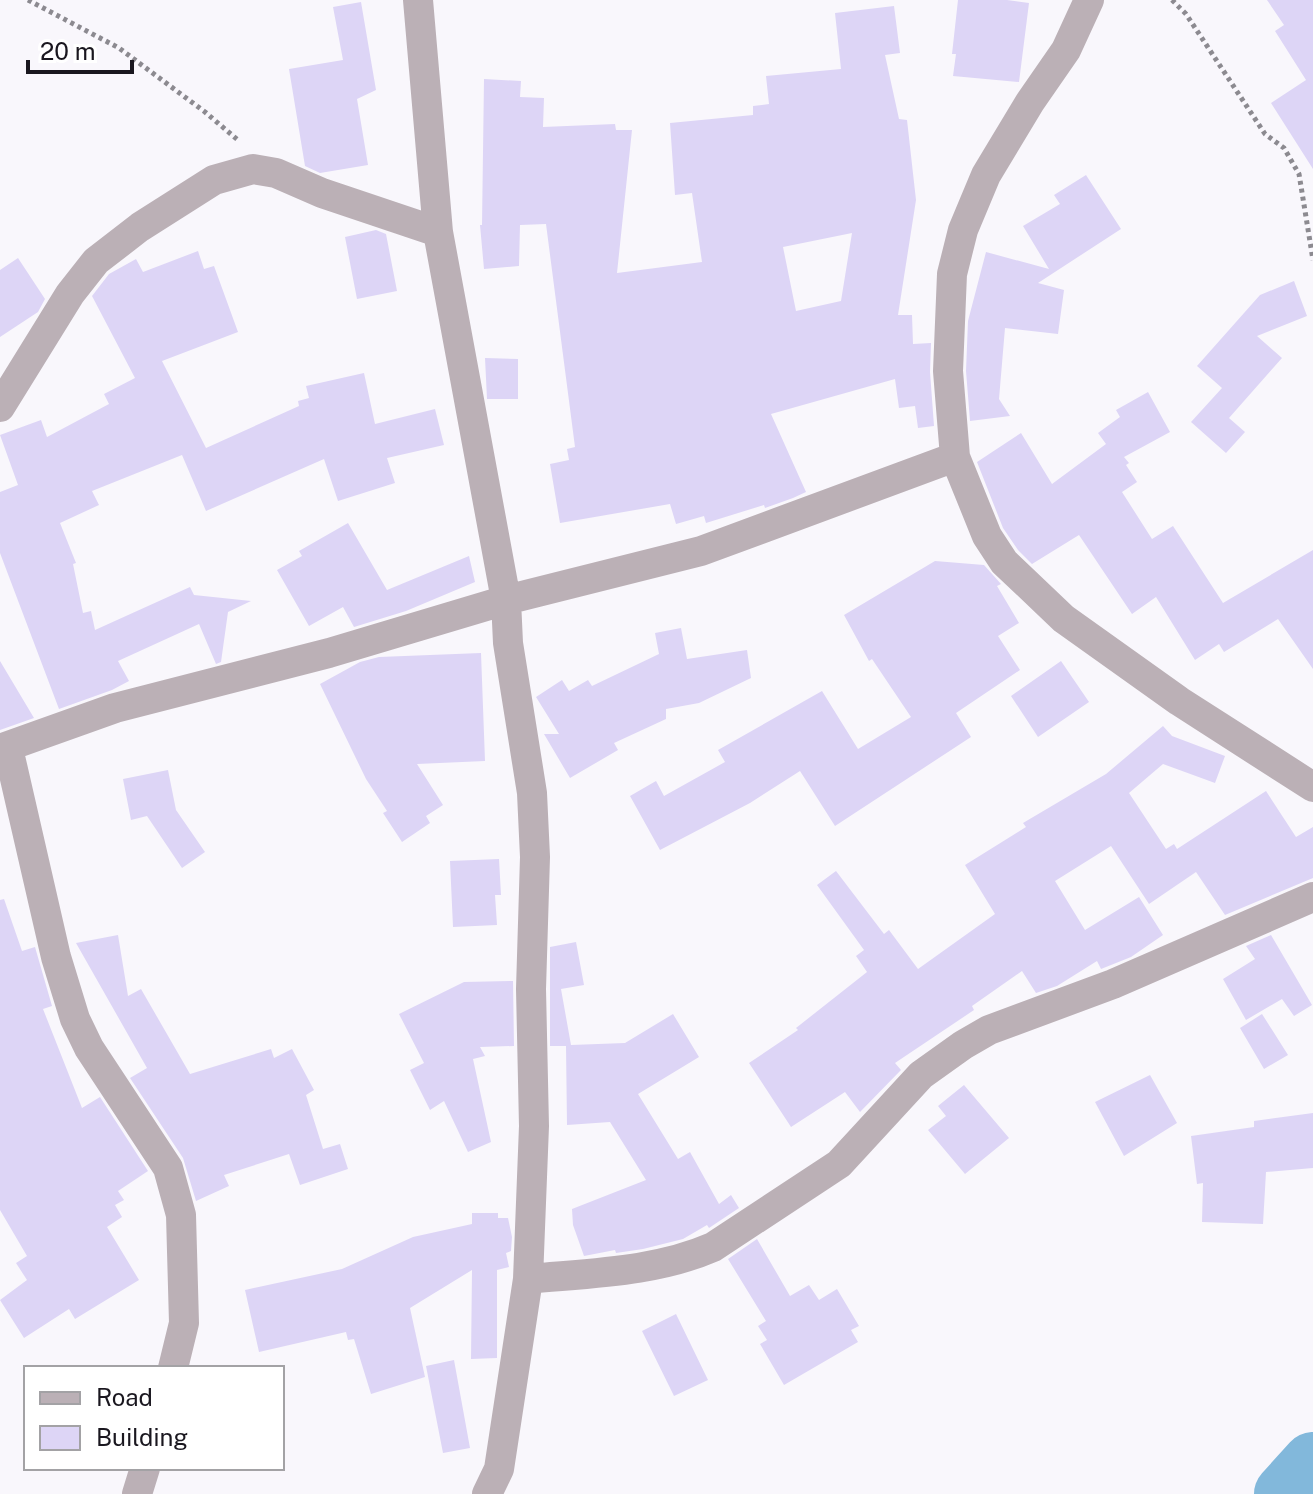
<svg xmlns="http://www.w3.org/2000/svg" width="1313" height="1494" font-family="'Public Sans',sans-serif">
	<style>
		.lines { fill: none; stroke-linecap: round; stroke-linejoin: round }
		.river { stroke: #82b8db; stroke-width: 62 }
		.building { fill: #ddd5f6; fill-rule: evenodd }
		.path { stroke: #8c8a90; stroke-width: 5; stroke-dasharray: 4 4; stroke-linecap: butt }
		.street { stroke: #bbb0b6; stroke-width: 30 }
	</style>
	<rect width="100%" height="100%" fill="#f9f7fc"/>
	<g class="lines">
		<!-- river -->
		<path class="river" d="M 1285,1494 L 1313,1463"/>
	</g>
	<!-- building -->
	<path class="building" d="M 958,0 L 1007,0 L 1029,3 L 1019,82 L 953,76 L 956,54 L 952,54 Z
		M 1267,0 L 1313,0 L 1313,169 L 1271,103 L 1306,80 L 1275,31 L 1284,25 Z
		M 361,2 L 376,90 L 357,99 L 368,165 L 320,173 L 305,166 L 289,69 L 343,60 L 333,7 Z
		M 894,6 L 900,53 L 885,55 L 899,119 L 907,120 L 916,200 L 898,315 L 912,315 L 913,344 L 931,343 L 930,372 L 934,426 L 918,428 L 915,406 L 899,408 L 895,379 L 771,414 L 806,492 L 793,498 L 765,508 L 764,505 L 706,523 L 704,516 L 676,524 L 670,504 L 560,523 L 550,464 L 569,460 L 567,449 L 575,447 L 546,224 L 520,225 L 519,266 L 484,269 L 480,225 L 482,225 L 484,79 L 521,81 L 520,97 L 544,98 L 543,127 L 615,124 L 616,130 L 632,130 L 617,273 L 702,262 L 692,193 L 675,195 L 670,123 L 753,115 L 753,106 L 769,104 L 766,76 L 841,69 L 835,13 ZM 852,233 L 841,301 L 796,311 L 783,247 Z
		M 1086,175 L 1121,229 L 1038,283 L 1064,290 L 1058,334 L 1005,328 L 999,399 L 1010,416 L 970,421 L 966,371 L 968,321 L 986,252 L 1049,269 L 1023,226 L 1060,204 L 1054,195 Z
		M 376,230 L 386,234 L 397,291 L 357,299 L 345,237 Z
		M 198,251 L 204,269 L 214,266 L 238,332 L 162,361 L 206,448 L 299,406 L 298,401 L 309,398 L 306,386 L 364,373 L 375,424 L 435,409 L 444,445 L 387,458 L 395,483 L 338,501 L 324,459 L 206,511 L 182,455 L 92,491 L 99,505 L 60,523 L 76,563 L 73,564 L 83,613 L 91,611 L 95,630 L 190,587 L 194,595 L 251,601 L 228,612 L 221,662 L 216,664 L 199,624 L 118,661 L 129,681 L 112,690 L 59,709 L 0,553 L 0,492 L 18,485 L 0,435 L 41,420 L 47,437 L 109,404 L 104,394 L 135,378 L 92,296 L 109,274 L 136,259 L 143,272 Z
		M 18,258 L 45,299 L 38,312 L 0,337 L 0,270 Z
		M 1294,281 L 1307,316 L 1257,336 L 1282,358 L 1229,418 L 1245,432 L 1226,453 L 1191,422 L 1222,388 L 1197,366 L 1260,295 Z
		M 485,358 L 518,359 L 518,399 L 487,399 Z
		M 1148,392 L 1170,432 L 1124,457 L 1129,463 L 1126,465 L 1137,482 L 1122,492 L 1152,539 L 1173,526 L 1223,603 L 1313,550 L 1313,669 L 1278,619 L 1224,652 L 1219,644 L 1195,660 L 1156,597 L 1132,614 L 1079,535 L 1032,564 L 1018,550 L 1003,528 L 977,462 L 1021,433 L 1052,484 L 1106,444 L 1098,433 L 1120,417 L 1116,410 Z
		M 348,523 L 387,590 L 469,556 L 475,582 L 406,611 L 354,627 L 343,607 L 309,626 L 277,570 L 302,556 L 299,551 Z
		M 935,561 L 984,565 L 1001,584 L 997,586 L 1019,623 L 998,636 L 1020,670 L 956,713 L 971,737 L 835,826 L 800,771 L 750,803 L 660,850 L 630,796 L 656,781 L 664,796 L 725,762 L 718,750 L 822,691 L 858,749 L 911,717 L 872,659 L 869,661 L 844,615 Z
		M 681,628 L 687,659 L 747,650 L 751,678 L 699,703 L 666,709 L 666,719 L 614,743 L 618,750 L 570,778 L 544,734 L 559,734 L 536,697 L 562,680 L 569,691 L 588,680 L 592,686 L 659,654 L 655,633 Z
		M 481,653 L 485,761 L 417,764 L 443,805 L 426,816 L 430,823 L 402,842 L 383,813 L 387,811 L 366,779 L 320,684 L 360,662 L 379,657 Z
		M 0,661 L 34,718 L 0,730 Z
		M 1061,661 L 1089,702 L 1038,737 L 1011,696 Z
		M 1163,726 L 1172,736 L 1225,756 L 1215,783 L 1163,764 L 1129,793 L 1166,849 L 1174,844 L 1177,849 L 1266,791 L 1296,837 L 1313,827 L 1313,878 L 1225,915 L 1196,872 L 1149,904 L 1111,846 L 1055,881 L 1085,930 L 1139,897 L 1163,935 L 1131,957 L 1101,969 L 1097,961 L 1057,986 L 1036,993 L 1022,971 L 972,1006 L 974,1010 L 895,1063 L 901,1070 L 860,1112 L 845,1092 L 791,1127 L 749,1063 L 798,1030 L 796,1028 L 867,972 L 856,956 L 864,950 L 817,885 L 836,871 L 884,934 L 889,930 L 918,969 L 995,914 L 965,865 L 1026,827 L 1023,823 L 1106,774 Z
		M 168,770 L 176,810 L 205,852 L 182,868 L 147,816 L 131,820 L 123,779 Z
		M 499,859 L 501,895 L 495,895 L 497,925 L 453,927 L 450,861 Z
		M 4,899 L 22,951 L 35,947 L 52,1006 L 43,1009 L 82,1108 L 100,1097 L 148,1171 L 118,1191 L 124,1200 L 115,1205 L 122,1217 L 107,1227 L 139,1280 L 75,1319 L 69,1309 L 24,1338 L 0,1300 L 27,1280 L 16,1263 L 27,1256 L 0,1210 L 0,900 Z
		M 118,935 L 128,996 L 141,989 L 190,1074 L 271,1049 L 274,1058 L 292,1049 L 314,1090 L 306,1095 L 323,1149 L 340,1144 L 348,1169 L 300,1185 L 289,1154 L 224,1175 L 229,1186 L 196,1201 L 183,1158 L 130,1078 L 147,1068 L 76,943 Z
		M 1271,935 L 1312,1005 L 1294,1016 L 1282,999 L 1246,1020 L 1223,979 L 1255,959 L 1246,946 Z
		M 576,942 L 584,985 L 561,989 L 571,1045 L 625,1043 L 673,1014 L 699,1057 L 638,1094 L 678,1159 L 690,1152 L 719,1204 L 731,1195 L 739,1208 L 709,1228 L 707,1225 L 683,1239 L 643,1249 L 616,1253 L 615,1250 L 584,1256 L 573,1225 L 572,1209 L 646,1180 L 610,1122 L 567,1125 L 566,1046 L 550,1046 L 550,947 Z
		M 513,981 L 514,1046 L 480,1047 L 485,1056 L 473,1059 L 491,1142 L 468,1152 L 444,1101 L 430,1110 L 410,1070 L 424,1063 L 399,1014 L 464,982 Z
		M 1262,1014 L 1288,1055 L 1264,1069 L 1240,1028 Z
		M 1150,1075 L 1177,1123 L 1124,1156 L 1095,1102 Z
		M 964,1085 L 1009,1138 L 965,1174 L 928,1130 L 946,1116 L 938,1106 Z
		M 1313,1113 L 1313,1168 L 1266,1172 L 1263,1224 L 1202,1222 L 1203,1183 L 1197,1184 L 1191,1136 L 1254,1127 L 1254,1121 Z
		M 472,1213 L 498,1213 L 498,1218 L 508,1218 L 512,1237 L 511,1251 L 506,1253 L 509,1267 L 497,1270 L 497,1358 L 471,1359 L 472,1270 L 410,1308 L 425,1377 L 371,1394 L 354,1339 L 348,1340 L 346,1332 L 259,1352 L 245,1290 L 342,1269 L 413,1237 L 472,1224 Z
		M 757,1239 L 790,1296 L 809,1285 L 819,1300 L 837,1289 L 859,1326 L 851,1330 L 858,1342 L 784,1385 L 760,1344 L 767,1340 L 758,1326 L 766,1321 L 728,1259 Z
		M 676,1314 L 708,1380 L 674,1396 L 642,1331 Z
		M 454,1360 L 470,1448 L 443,1453 L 426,1366 Z"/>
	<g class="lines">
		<!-- path -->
		<path class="path" d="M 28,0 L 119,48 L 205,112 L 239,141
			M 1172,0 L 1186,14 L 1265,134 L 1284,148 L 1299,174 L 1313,260"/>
		<!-- street -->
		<path class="street" d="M 418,0 L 438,232 L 506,600 L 508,643 L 532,793 L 535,857 L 531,989 L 534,1126 L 528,1279 L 499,1469 L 487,1494
			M 1089,0 L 1066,50 L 1030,102 L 986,175 L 963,230 L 952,274 L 948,371 L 955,457 L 987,536 L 1004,562 L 1064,619 L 1179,701 L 1313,787
			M 0,407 L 70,294 L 96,261 L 140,227 L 214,180 L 253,169 L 276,173 L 322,193 L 438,232
			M 8,748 L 56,957 L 75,1019 L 89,1048 L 168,1168 L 181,1215 L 184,1323 L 173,1368
			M 0,749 L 115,708 L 329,653 L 506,600 L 701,551 L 955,457
			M 528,1279 C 590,1273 656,1272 713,1247 L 839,1164 L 921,1075 L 963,1045 L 989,1030 L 1113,984 L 1313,897
			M 137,1494 L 145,1468"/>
	</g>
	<!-- legend -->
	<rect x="24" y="1366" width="260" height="104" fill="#ffffff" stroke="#a3a2a5" stroke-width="2"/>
	<rect x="40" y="1392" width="40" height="12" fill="#bbb0b6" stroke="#a3a2a5" stroke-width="2"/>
	<text x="96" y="1406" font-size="24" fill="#1a171f">Road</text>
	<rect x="40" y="1426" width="40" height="24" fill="#ddd5f6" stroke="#a3a2a5" stroke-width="2"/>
	<text x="96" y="1446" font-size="24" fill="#1a171f">Building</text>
	<!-- scale -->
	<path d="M28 60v12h104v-12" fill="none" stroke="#1a171f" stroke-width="4"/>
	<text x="40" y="60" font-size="24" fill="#1a171f" stroke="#ffffff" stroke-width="6" paint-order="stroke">20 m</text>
</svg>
